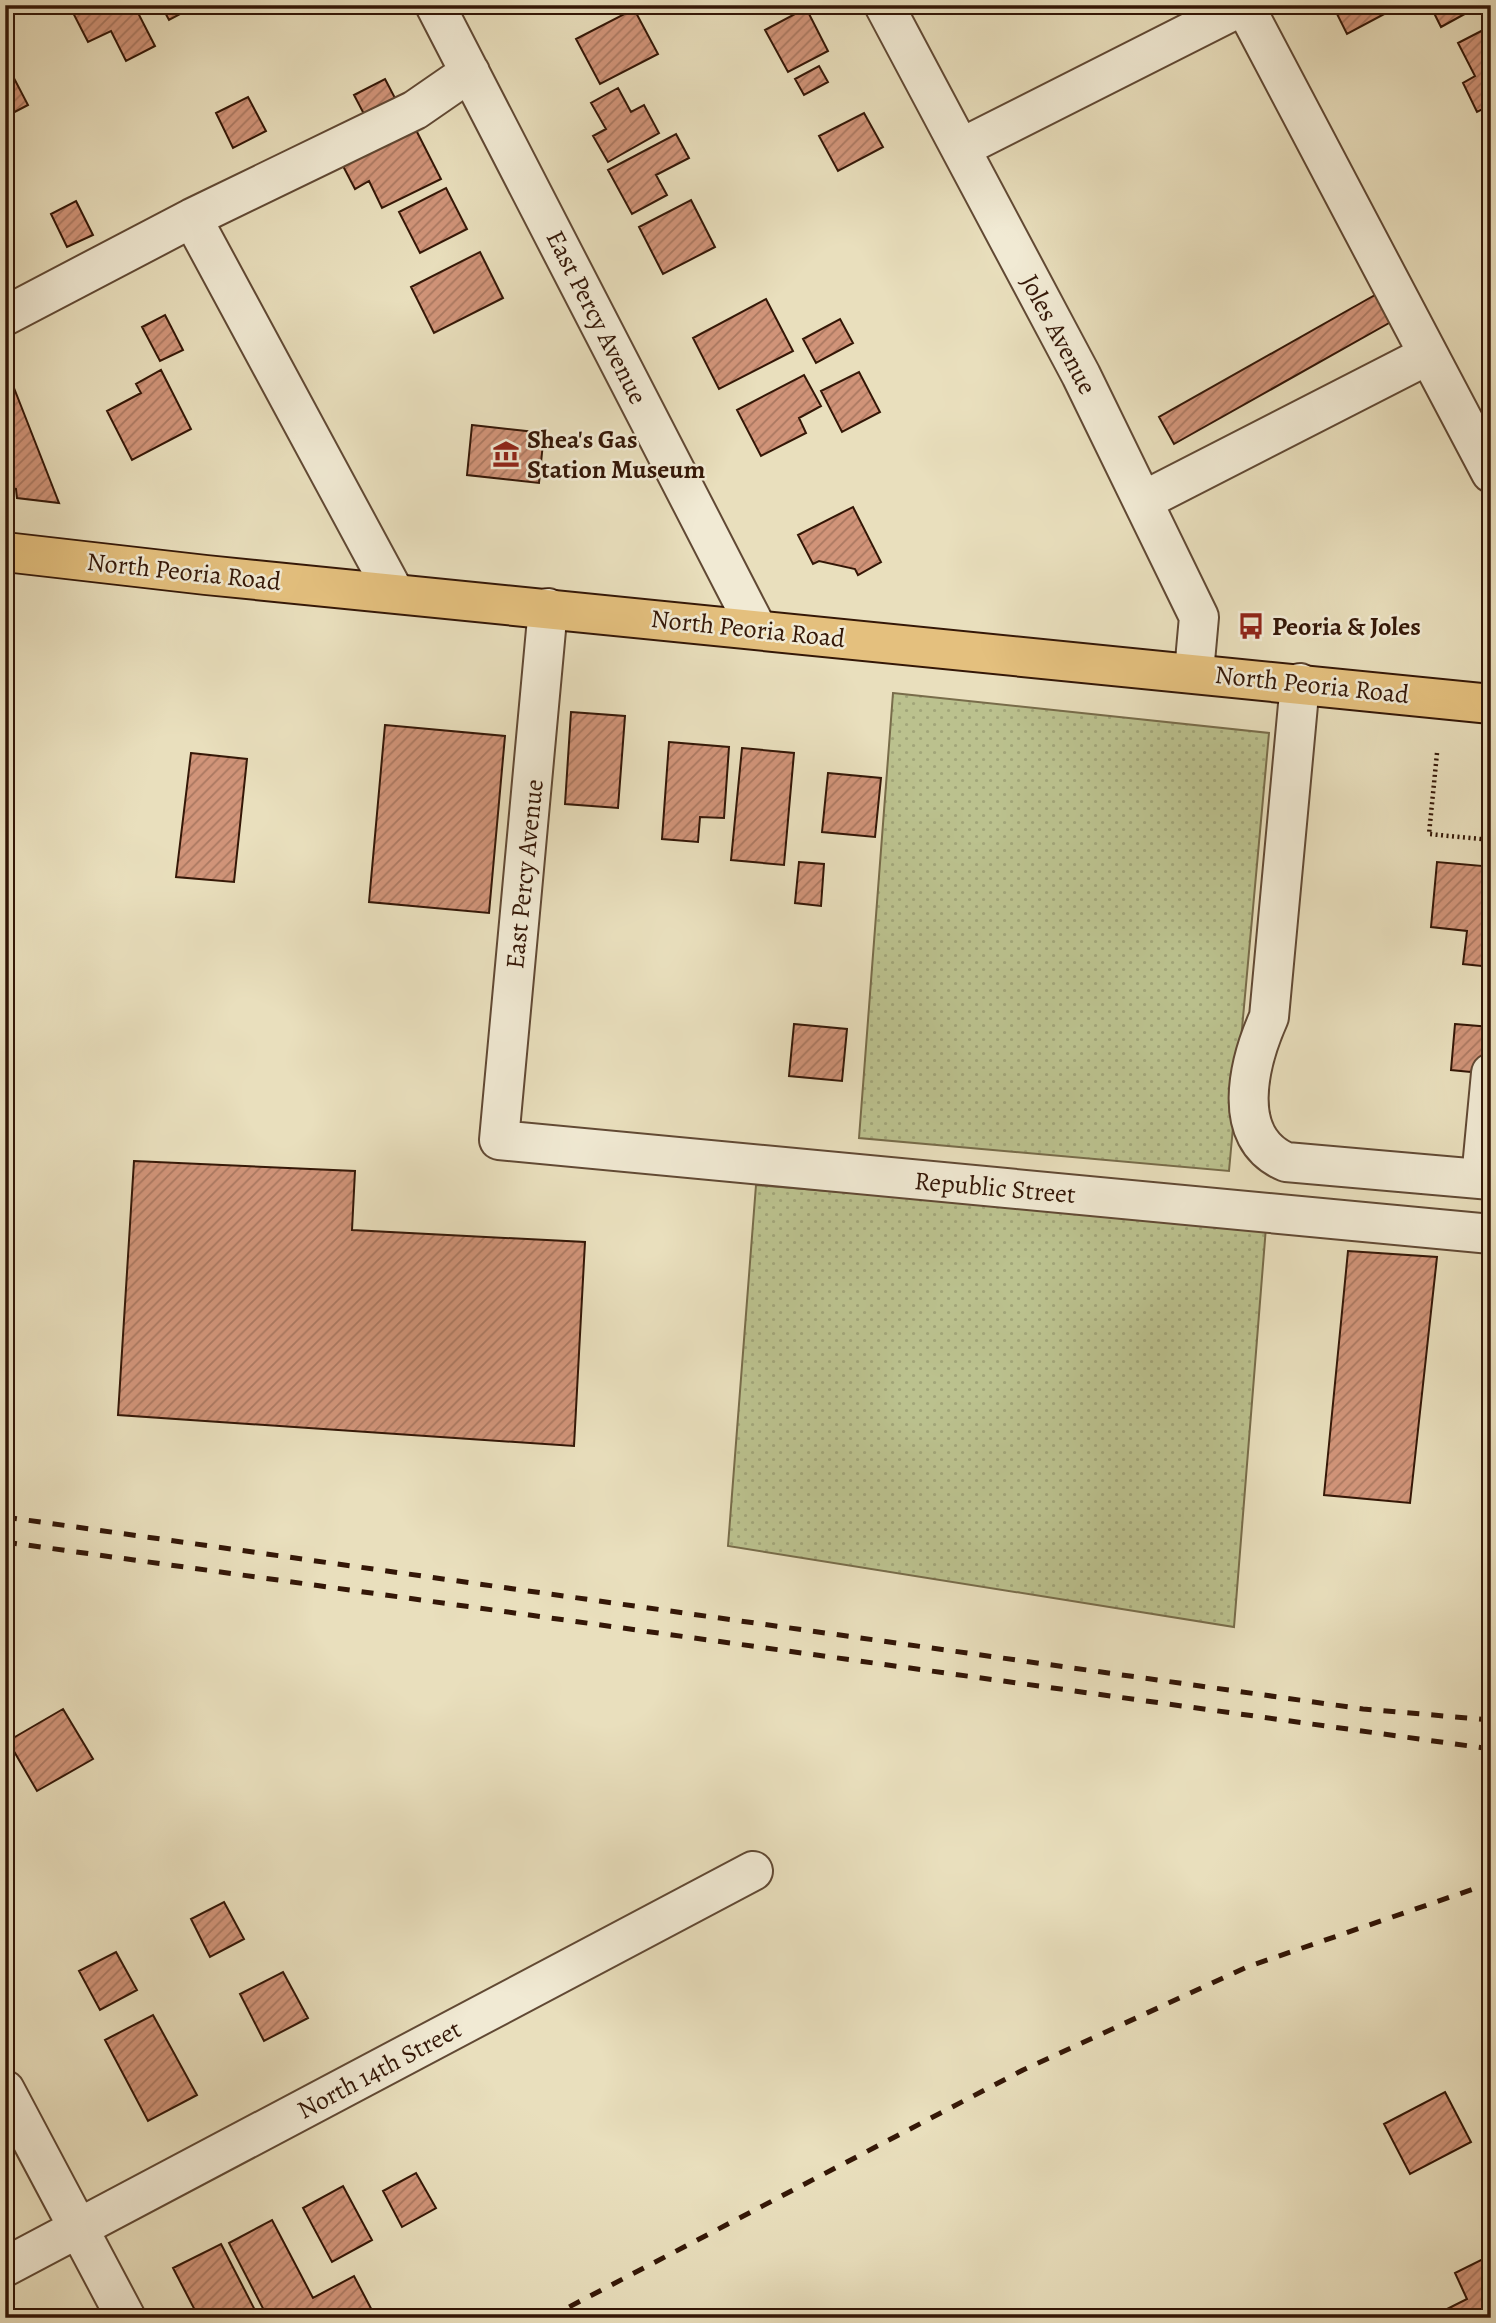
<svg xmlns="http://www.w3.org/2000/svg" width="1496" height="2323" font-family="Alegreya,serif">
	<style>
		.grass { fill: url(#grass-dots); stroke: #786c4a; stroke-width: 2 }
		.building { fill: url(#building-hatch); stroke: #341707; stroke-width: 2 }
		.lines { fill: none; stroke-linecap: round; stroke-linejoin: round }
		.minor-casing { stroke: #614934; stroke-width: 42 }
		.major-casing { stroke: #341707; stroke-width: 42 }
		.path { stroke: #341707; stroke-width: 4.5; stroke-dasharray: 2 3.5; stroke-linecap: butt }
		.minor { stroke: #f1ead4; stroke-width: 38 }
		.major { stroke: #e4c07e; stroke-width: 38 }
		.rail { stroke: #341707; stroke-width: 5; stroke-dasharray: 12 12; stroke-linecap: butt }
		.labels { text-anchor: middle; stroke-width: 5; stroke-linejoin: round; paint-order: stroke }
		.street-label { font-size: 26px; fill: #341707; stroke: #f1ead4 }
		.poi-label { font-size: 26px; font-weight: bold; fill: #341707; stroke: #f1ead4; text-anchor: start }
	</style>
	<defs>
		<pattern id="grass-dots" width="8" height="8" patternUnits="userSpaceOnUse" patternTransform="scale(1.75)"><rect width="8" height="8" fill="#bbc18e"/><path d="M2 2h.1M6 6h.1" fill="none" stroke="#a1a579" stroke-width="1.8" stroke-linecap="round"/></pattern>
		<pattern id="building-hatch" width="6" height="6" patternUnits="userSpaceOnUse" patternTransform="scale(1.75)"><rect width="6" height="6" fill="#d19479"/><path d="M-1 1l2-2M0 6l6-6M5 7l2-2" fill="none" stroke="#aa7861"/></pattern>
	</defs>
	<rect width="100%" height="100%" fill="#e9dfbd"/>
	<filter id="stains"><feTurbulence type="fractalNoise" baseFrequency=".00286" numOctaves="4"/><feColorMatrix values="0 0 0 0 .2 0 0 0 0 .09 0 0 0 0 .02 0 0 0 .5 -.17"/></filter>
	<radialGradient id="worn" r=".72"><stop offset=".6" stop-color="#630" stop-opacity="0"/><stop offset="1" stop-color="#630" stop-opacity=".3"/></radialGradient>
	<!-- grass -->
	<path class="grass" d="M 893,693 L 1269,733 L 1229,1171 L 859,1138 Z
		M 756,1185 L 1266,1227 L 1234,1627 L 728,1546 Z"/>
	<!-- building -->
	<path class="building" d="M 69,5 L 134,5 L 155,46 L 126,61 L 111,31 L 88,42 Z
		M 161,5 L 197,5 L 169,20 Z
		M 1339,5 L 1384,5 L 1388,12 L 1347,34 L 1334,8 Z
		M 1430,5 L 1481,5 L 1441,27 Z
		M 806,8 L 828,51 L 788,72 L 765,30 Z
		M 634,9 L 658,54 L 600,84 L 576,39 Z
		M 1491,26 L 1491,105 L 1477,112 L 1463,83 L 1475,76 L 1458,43 Z
		M 5,61 L 28,105 L 5,117 Z
		M 819,66 L 828,82 L 804,95 L 795,79 Z
		M 385,79 L 396,100 L 365,116 L 354,95 Z
		M 618,88 L 631,112 L 644,105 L 659,133 L 608,162 L 593,136 L 606,129 L 591,103 Z
		M 248,97 L 266,131 L 233,148 L 216,113 Z
		M 864,113 L 883,147 L 838,171 L 819,136 Z
		M 416,130 L 441,179 L 382,208 L 369,181 L 355,189 L 343,166 Z
		M 676,134 L 689,158 L 656,175 L 667,195 L 632,214 L 608,170 Z
		M 446,188 L 467,229 L 420,253 L 399,212 Z
		M 691,200 L 715,247 L 663,274 L 639,227 Z
		M 76,201 L 93,235 L 67,247 L 51,214 Z
		M 480,252 L 503,298 L 434,333 L 411,287 Z
		M 1382,291 L 1398,318 L 1174,444 L 1159,417 Z
		M 766,299 L 793,351 L 719,389 L 693,338 Z
		M 165,315 L 183,350 L 160,361 L 142,327 Z
		M 840,319 L 853,343 L 816,363 L 803,339 Z
		M 5,365 L 59,503 L 17,498 L 16,489 L 5,488 Z
		M 161,370 L 191,429 L 132,460 L 107,411 L 141,393 L 136,384 Z
		M 859,372 L 880,412 L 842,432 L 821,391 Z
		M 804,375 L 821,406 L 799,418 L 806,433 L 761,456 L 737,410 Z
		M 472,425 L 544,433 L 539,483 L 467,475 Z
		M 853,507 L 881,562 L 858,575 L 855,569 L 819,561 L 813,564 L 798,535 Z
		M 571,712 L 625,716 L 618,808 L 565,804 Z
		M 385,725 L 505,736 L 489,913 L 369,902 Z
		M 669,742 L 729,747 L 724,818 L 700,817 L 698,842 L 662,839 Z
		M 742,748 L 794,753 L 784,865 L 731,860 Z
		M 191,753 L 247,759 L 234,882 L 176,877 Z
		M 828,773 L 881,778 L 875,837 L 822,832 Z
		M 1484,846 L 1491,847 L 1491,967 L 1463,964 L 1467,931 L 1431,927 L 1437,862 L 1482,866 Z
		M 799,862 L 824,864 L 821,906 L 795,903 Z
		M 794,1024 L 847,1029 L 842,1081 L 789,1076 Z
		M 1455,1024 L 1491,1027 L 1491,1074 L 1451,1070 Z
		M 134,1161 L 355,1171 L 352,1230 L 585,1242 L 574,1446 L 118,1415 Z
		M 1348,1251 L 1437,1257 L 1410,1503 L 1324,1495 Z
		M 63,1709 L 93,1759 L 37,1791 L 8,1741 Z
		M 224,1902 L 244,1939 L 210,1957 L 191,1919 Z
		M 116,1952 L 137,1990 L 100,2010 L 79,1971 Z
		M 283,1972 L 308,2018 L 264,2041 L 240,1994 Z
		M 153,2015 L 197,2095 L 148,2121 L 105,2040 Z
		M 1445,2092 L 1471,2142 L 1410,2174 L 1384,2124 Z
		M 416,2173 L 436,2208 L 402,2227 L 383,2191 Z
		M 343,2186 L 372,2240 L 332,2262 L 303,2208 Z
		M 272,2220 L 313,2298 L 354,2276 L 376,2318 L 268,2318 L 229,2243 Z
		M 221,2244 L 259,2318 L 199,2318 L 173,2268 Z
		M 1491,2255 L 1491,2318 L 1451,2318 L 1447,2309 L 1467,2299 L 1455,2273 Z"/>
	<g class="lines">
		<defs>
			<path id="minor" d="M 435,5 L 757,629
				M 884,5 L 1081,375 L 1199,617 L 1194,672
				M 1244,5 L 1491,473
				M 961,148 L 1244,5
				M 192,218 L 394,592
				M 5,316 L 192,218 L 415,110 L 470,72
				M 1143,501 L 1428,355
				M 548,608 L 499,1140 L 1491,1234
				M 1300,683 L 1269,1017 C 1249,1062 1229,1138 1286,1162 L 1491,1180
				M 1481,1179 L 1491,1073
				M 5,2090 L 126,2318
				M 5,2267 L 753,1871"/>
			<path id="major" d="M 5,552 L 206,575 L 1491,704"/>
		</defs>
		<!-- minor casing -->
		<use href="#minor" class="minor-casing"/>
		<!-- major casing -->
		<use href="#major" class="major-casing"/>
		<!-- path -->
		<path class="path" d="M 1437,753 L 1429,834 L 1491,840"/>
		<!-- minor -->
		<use href="#minor" class="minor"/>
		<!-- major -->
		<use href="#major" class="major"/>
		<!-- rail -->
		<path class="rail" d="M 5,1517 L 1363,1709 L 1491,1720
			M 5,1542 L 1491,1749
			M 548,2318 L 1023,2070 L 1247,1967 L 1491,1883"/>
	</g>
	<!-- icons -->
	<defs>
		<symbol id="museum-bare" viewBox="-9 -9 18 18"><path d="M0-6L6-3V-2H-6V-3ZM-5-1h2V3h-2ZM-1-1h2V3h-2ZM3-1h2V3H3ZM-6 4H6V6H-6Z" fill="#8f2418" stroke="#f1ead4" stroke-width="2.5" paint-order="stroke"/></symbol>
		<symbol id="bus-bare" viewBox="-9 -9 18 18"><path d="M-5-6H5V4H4V6H2V4H-2V6H-4V4H-5ZM-3.5-4V0h7V-4ZM-3.5 1.2v1.5H-2V1.2ZM2 1.2v1.5H3.5V1.2Z" fill="#8f2418" stroke="#f1ead4" stroke-width="2.5" paint-order="stroke"/></symbol>
	</defs>
	<g fill-rule="evenodd">
		<use href="#museum-bare" x="487" y="435" width="38" height="38"/>
		<use href="#bus-bare" x="1232" y="607" width="38" height="38"/>
	</g>
	<g class="labels">
		<!-- street labels -->
		<g class="street-label">
			<text transform="translate(597 317) rotate(63)" y="9">East Percy Avenue</text>
			<text transform="translate(1059 334) rotate(62)" y="9">Joles Avenue</text>
			<text transform="translate(184 571) rotate(6)" y="9">North Peoria Road</text>
			<text transform="translate(748 628) rotate(6)" y="9">North Peoria Road</text>
			<text transform="translate(1312 684) rotate(6)" y="9">North Peoria Road</text>
			<text transform="translate(524 874) rotate(-84)" y="9">East Percy Avenue</text>
			<text transform="translate(995 1187) rotate(5)" y="9">Republic Street</text>
			<text transform="translate(379 2069) rotate(-28)" y="9">North 14th Street</text>
		</g>
		<!-- poi labels -->
		<g class="poi-label">
			<text x="527" y="448">Shea's Gas<tspan x="527" dy="30">Station Museum</tspan></text>
			<text x="1272" y="635">Peoria &amp; Joles</text>
		</g>
	</g>
	<!-- margin -->
	<rect width="1496" height="2323" fill="none" stroke="#e9dfbd" stroke-width="28"/>
	<rect x="7" y="7" width="1482" height="2309" fill="none" stroke="#341707" stroke-width="3.5"/>
	<rect x="14" y="14" width="1468" height="2295" fill="none" stroke="#341707" stroke-width="2"/>
	<rect width="100%" height="100%" filter="url(#stains)"/>
	<rect width="100%" height="100%" fill="url(#worn)"/>
</svg>
